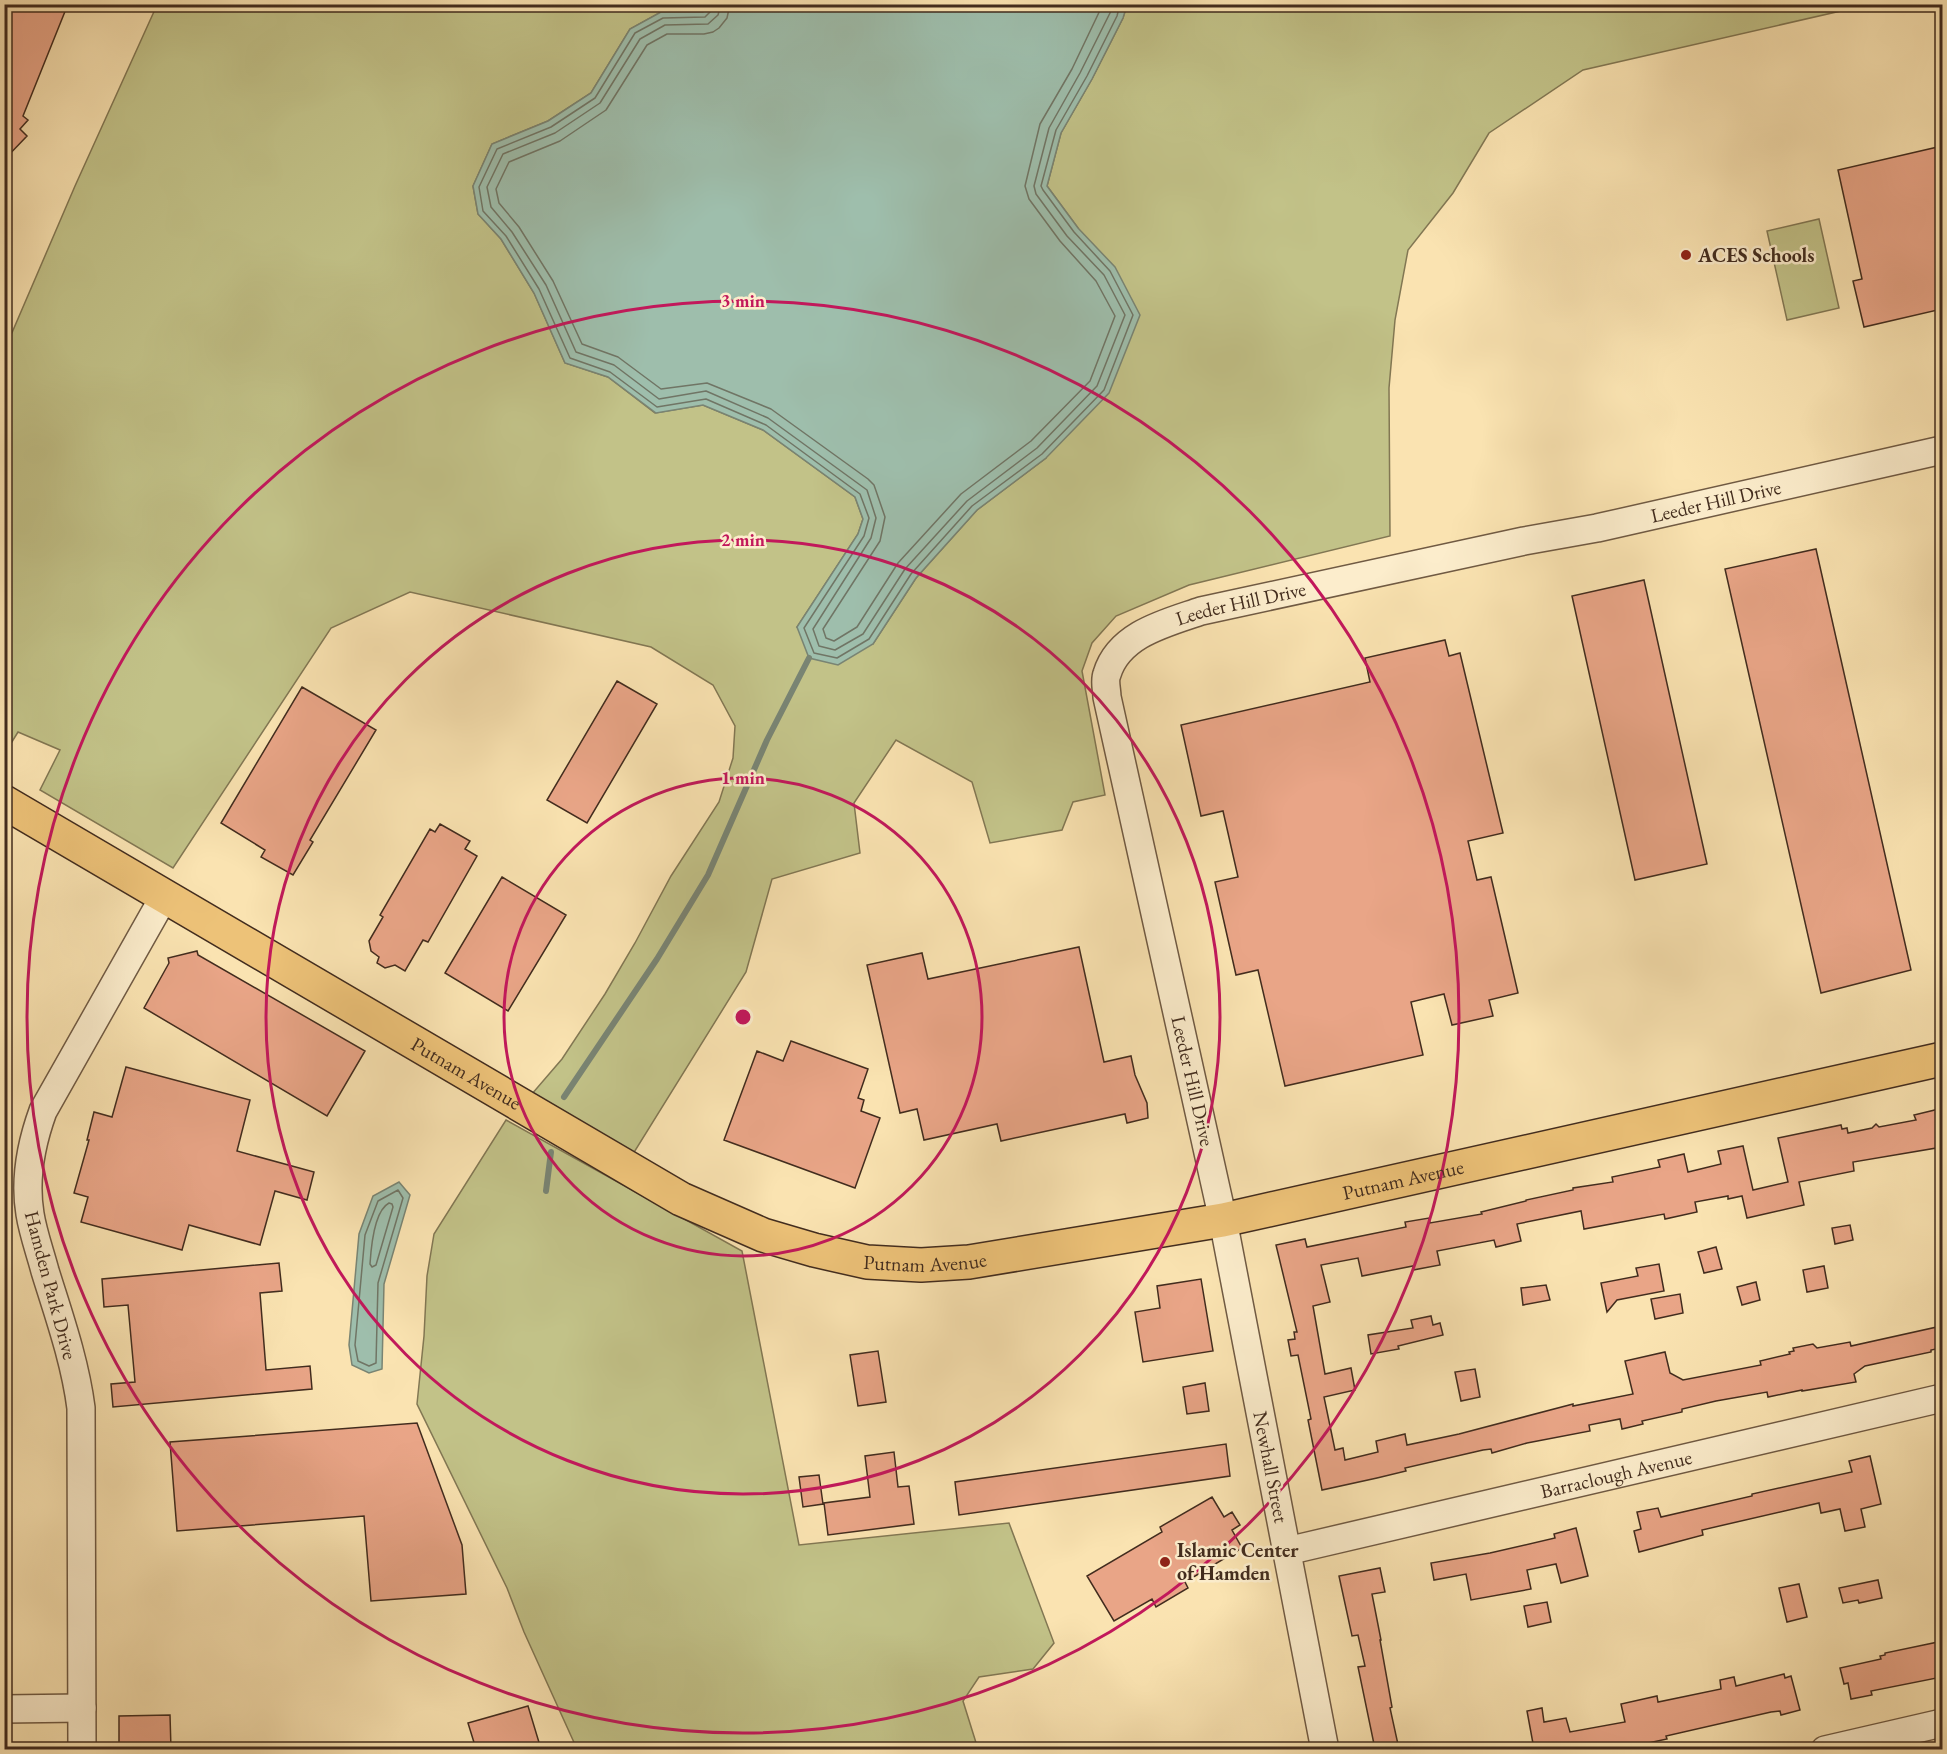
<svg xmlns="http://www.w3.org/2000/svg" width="1947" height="1754" font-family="'EB Garamond',serif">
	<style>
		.green { fill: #c2c288; stroke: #827753; stroke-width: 1.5 }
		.water { fill: #9ebeac; stroke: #798473; stroke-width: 1.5 }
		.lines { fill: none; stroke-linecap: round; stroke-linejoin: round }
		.shore { stroke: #707565; stroke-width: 1.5 }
		.stream { stroke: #798473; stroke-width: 6 }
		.building { fill: #e9a587; stroke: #422c1e; stroke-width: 1.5 }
		.minor-casing { stroke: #705a43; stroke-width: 30 }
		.major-casing { stroke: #422c1e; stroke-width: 36 }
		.minor { stroke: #fcedcc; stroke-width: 27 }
		.major { stroke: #edc278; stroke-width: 33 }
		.ring { fill: none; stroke: #c2185b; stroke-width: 3 }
		.poi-dot { fill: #8f2418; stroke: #fcedcc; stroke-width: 2 }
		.labels { text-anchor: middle; stroke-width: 5; stroke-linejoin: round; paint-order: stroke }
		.poi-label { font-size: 20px; font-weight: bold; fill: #422c1e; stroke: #fcedcc; text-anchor: start }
		.street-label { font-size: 20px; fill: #422c1e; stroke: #fcedcc }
		.centre { fill: #c2185b; stroke: #fcedcc; stroke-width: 3 }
		.ring-label { font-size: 18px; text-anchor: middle; font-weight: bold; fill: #c2185b; stroke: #fcedcc; stroke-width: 5; stroke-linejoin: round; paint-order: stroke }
	</style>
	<rect width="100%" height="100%" fill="#fae3b1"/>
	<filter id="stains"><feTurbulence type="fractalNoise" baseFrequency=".00333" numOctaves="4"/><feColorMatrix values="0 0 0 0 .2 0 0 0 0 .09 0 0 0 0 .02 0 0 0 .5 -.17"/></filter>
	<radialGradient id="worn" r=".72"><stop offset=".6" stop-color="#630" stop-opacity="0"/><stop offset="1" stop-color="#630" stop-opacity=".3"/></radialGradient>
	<!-- green -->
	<path class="green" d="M 157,5 L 709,5 L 703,12 L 661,12 L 630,29 L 591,93 L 548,121 L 492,144 L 473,186 L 478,214 L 501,239 L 534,293 L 565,363 L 608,377 L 655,413 L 703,405 L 763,430 L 855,497 L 863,519 L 858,534 L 797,627 L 873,644 L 916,578 L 977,510 L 1046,458 L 1078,228 L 1047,186 L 1061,133 L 1092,79 L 1123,18 L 1127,5 L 1867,5 L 1583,70 L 1489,133 L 1453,193 L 1408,250 L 1395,320 L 1389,388 L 1390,536 L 1189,585 L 1116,616 L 1092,643 L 1082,671 L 1105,795 L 1073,802 L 1062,830 L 990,843 L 972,782 L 896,740 L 854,803 L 860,853 L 772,879 L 746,972 L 633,1154 L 531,1095 L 562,1059 L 605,994 L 635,943 L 671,876 L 719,802 L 733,758 L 735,726 L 713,685 L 651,647 L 410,592 L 331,628 L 173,868 L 40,790 L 60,750 L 18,732 L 5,753 L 5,349 L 75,186 Z
		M 1819,219 L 1839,308 L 1787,320 L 1767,231 Z
		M 506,1120 L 742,1251 L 799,1545 L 1009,1523 L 1054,1643 L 1033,1669 L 979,1677 L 963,1701 L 978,1749 L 577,1749 L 524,1632 L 507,1588 L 417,1404 L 424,1336 L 427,1276 L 434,1234 Z"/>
	<!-- water -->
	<path class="water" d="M 709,5 L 1127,5 L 1123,18 L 1092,79 L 1061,133 L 1047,186 L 1078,228 L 1115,267 L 1140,315 L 1109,393 L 1046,458 L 977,510 L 916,578 L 873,644 L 838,665 L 809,658 L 797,627 L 858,534 L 863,519 L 855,497 L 763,430 L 703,405 L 656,413 L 608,377 L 565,363 L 534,293 L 501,239 L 478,214 L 473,186 L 492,144 L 548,121 L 591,93 L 630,29 L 661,12 L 703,12 Z
		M 399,1182 L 410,1195 L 384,1284 L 382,1369 L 369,1373 L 352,1365 L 349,1345 L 359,1234 L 373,1196 Z"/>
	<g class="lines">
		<!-- shore -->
		<path class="shore" d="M 713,4 L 712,10 L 705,17 L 663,18 L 635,33 L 595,98 L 551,127 L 497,149 L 479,187 L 483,211 L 506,236 L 539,289 L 570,358 L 610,372 L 657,407 L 706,399 L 766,425 L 860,494 L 869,518 L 864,536 L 804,628 L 814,653 L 837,658 L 869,639 L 911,574 L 972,506 L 1042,454 L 1104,390 L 1133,315 L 1110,271 L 1074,232 L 1043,190 L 1041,186 L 1056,130 L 1087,76 L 1117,16 L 1120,4
			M 721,4 L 718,15 L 708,24 L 665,25 L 640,39 L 600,103 L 555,133 L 503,154 L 487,187 L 491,207 L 512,232 L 546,285 L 576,352 L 614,365 L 659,399 L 706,391 L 768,418 L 867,490 L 876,518 L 871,538 L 813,629 L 819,646 L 835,650 L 863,634 L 905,569 L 967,501 L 1037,448 L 1097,386 L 1125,315 L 1104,275 L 1067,236 L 1036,194 L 1034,186 L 1049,128 L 1080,73 L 1110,13 L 1113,4
			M 730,4 L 727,18 L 719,28 L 713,32 L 704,34 L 667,34 L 647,45 L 606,110 L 560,141 L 509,162 L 496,189 L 499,203 L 519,227 L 553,281 L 582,344 L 618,357 L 661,389 L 707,383 L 771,409 L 868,479 L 874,485 L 885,517 L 880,541 L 823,629 L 826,638 L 834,641 L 857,627 L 898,563 L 961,494 L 1031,441 L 1090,381 L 1115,316 L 1096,281 L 1060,241 L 1029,199 L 1025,186 L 1040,124 L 1072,69 L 1103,4
			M 398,1190 L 403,1198 L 378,1283 L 376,1363 L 369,1366 L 358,1361 L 355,1345 L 365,1235 L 378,1201 Z
			M 389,1203 L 392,1204 L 393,1207 L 376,1265 L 372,1267 L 370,1264 C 371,1248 374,1211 389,1203 Z"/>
		<!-- stream -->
		<path class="stream" d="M 564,1097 L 657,959 L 708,875 L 767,740 L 809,658
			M 546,1191 L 551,1152"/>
	</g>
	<!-- building -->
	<path class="building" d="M 4,4 L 68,4 L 23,116 L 28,120 L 20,129 L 27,136 L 4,160 Z
		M 1942,146 L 1942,309 L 1864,327 L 1853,281 L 1862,279 L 1838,170 Z
		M 1816,549 L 1911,970 L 1821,993 L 1725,569 Z
		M 1644,580 L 1707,864 L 1635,880 L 1572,596 Z
		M 1445,640 L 1449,656 L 1460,653 L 1503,833 L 1468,841 L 1477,880 L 1491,877 L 1518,993 L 1489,1000 L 1493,1016 L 1452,1025 L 1444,994 L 1411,1002 L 1423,1055 L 1285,1086 L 1258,970 L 1236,975 L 1215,882 L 1238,877 L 1223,811 L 1201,816 L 1181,725 L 1370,682 L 1365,658 Z
		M 617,681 L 657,704 L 587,823 L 547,800 Z
		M 302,687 L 376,730 L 310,840 L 313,842 L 293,875 L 261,857 L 265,850 L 221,823 Z
		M 440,824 L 470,841 L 465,849 L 477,856 L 428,942 L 423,940 L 405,971 L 395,965 L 385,968 L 377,963 L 379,957 L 371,951 L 369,941 L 383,917 L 380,915 L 430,829 L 435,832 Z
		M 502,877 L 566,915 L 508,1011 L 445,973 Z
		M 1079,947 L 1104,1062 L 1131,1056 L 1135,1075 L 1147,1103 L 1148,1118 L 1127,1123 L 1125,1114 L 1001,1141 L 997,1124 L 924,1140 L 917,1109 L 900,1113 L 867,965 L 922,953 L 928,979 Z
		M 197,951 L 198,955 L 365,1051 L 327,1116 L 144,1008 L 169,963 L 168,958 Z
		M 791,1041 L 868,1069 L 858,1098 L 864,1100 L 861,1111 L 880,1118 L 855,1188 L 724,1140 L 757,1051 L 783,1061 Z
		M 126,1067 L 250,1100 L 237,1151 L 314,1172 L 307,1200 L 275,1191 L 260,1245 L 189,1225 L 182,1250 L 81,1222 L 88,1197 L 74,1193 L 89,1140 L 87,1140 L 94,1112 L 112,1117 Z
		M 1939,1109 L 1942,1123 L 1942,1147 L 1853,1162 L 1854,1171 L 1799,1182 L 1804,1205 L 1747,1218 L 1742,1196 L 1728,1199 L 1728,1196 L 1695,1202 L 1697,1212 L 1665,1219 L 1664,1214 L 1584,1229 L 1581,1211 L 1517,1224 L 1521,1241 L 1496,1247 L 1494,1240 L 1437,1251 L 1440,1265 L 1413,1270 L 1413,1266 L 1362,1276 L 1358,1258 L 1321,1265 L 1330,1302 L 1313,1306 L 1325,1374 L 1351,1368 L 1355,1390 L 1324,1397 L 1335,1450 L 1343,1448 L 1345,1460 L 1378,1452 L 1376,1441 L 1405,1434 L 1407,1445 L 1459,1434 L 1573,1404 L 1573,1406 L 1633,1394 L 1625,1361 L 1665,1352 L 1670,1373 L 1683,1380 L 1761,1365 L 1760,1361 L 1790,1354 L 1789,1352 L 1794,1351 L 1793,1348 L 1813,1344 L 1817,1348 L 1850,1342 L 1851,1346 L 1937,1327 L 1941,1348 L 1931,1350 L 1931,1352 L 1865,1366 L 1854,1374 L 1856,1382 L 1802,1391 L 1802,1390 L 1768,1397 L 1767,1392 L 1716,1401 L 1682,1409 L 1682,1412 L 1642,1421 L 1643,1424 L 1622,1429 L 1620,1419 L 1589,1425 L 1590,1431 L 1527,1443 L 1492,1453 L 1491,1449 L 1483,1450 L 1405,1468 L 1406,1471 L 1377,1478 L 1322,1490 L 1308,1420 L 1311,1419 L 1298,1355 L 1291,1356 L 1288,1340 L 1295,1339 L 1294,1332 L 1297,1332 L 1276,1245 L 1305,1239 L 1307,1247 L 1406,1227 L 1405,1222 L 1429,1218 L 1430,1223 L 1482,1214 L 1481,1212 L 1526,1201 L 1526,1200 L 1573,1190 L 1573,1188 L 1613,1182 L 1612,1177 L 1660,1167 L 1658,1160 L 1684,1154 L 1688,1172 L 1721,1164 L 1718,1151 L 1743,1146 L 1753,1190 L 1788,1182 L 1778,1138 L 1841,1125 L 1842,1129 L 1847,1128 L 1848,1133 L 1872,1128 L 1876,1124 L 1879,1127 L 1916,1120 L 1914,1115 Z
		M 1850,1225 L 1853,1240 L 1835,1244 L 1832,1228 Z
		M 1716,1247 L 1722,1269 L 1704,1273 L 1698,1252 Z
		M 279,1263 L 282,1291 L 260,1293 L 266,1370 L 310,1366 L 312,1389 L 113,1407 L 111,1384 L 135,1382 L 128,1305 L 104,1307 L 102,1279 Z
		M 1659,1264 L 1664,1291 L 1617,1300 L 1607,1312 L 1601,1283 L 1638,1276 L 1636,1268 Z
		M 1824,1266 L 1828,1288 L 1807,1292 L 1803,1270 Z
		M 1201,1279 L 1213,1351 L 1143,1362 L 1135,1312 L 1160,1308 L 1157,1286 Z
		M 1756,1282 L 1760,1300 L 1742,1305 L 1737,1287 Z
		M 1546,1285 L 1550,1300 L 1523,1305 L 1521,1288 Z
		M 1680,1294 L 1683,1313 L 1655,1319 L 1651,1299 Z
		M 1431,1316 L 1433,1325 L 1440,1323 L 1443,1335 L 1398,1346 L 1399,1349 L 1371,1354 L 1368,1335 L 1413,1328 L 1411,1320 Z
		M 878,1351 L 886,1402 L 858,1406 L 850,1355 Z
		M 1475,1369 L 1480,1397 L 1461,1401 L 1455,1372 Z
		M 1205,1383 L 1209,1411 L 1187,1414 L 1183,1387 Z
		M 417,1423 L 462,1545 L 466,1594 L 371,1601 L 364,1516 L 177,1531 L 170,1442 Z
		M 1226,1444 L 1230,1476 L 959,1515 L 955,1482 Z
		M 894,1452 L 898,1487 L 909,1486 L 914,1524 L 828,1535 L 824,1503 L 870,1497 L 865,1456 Z
		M 1870,1456 L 1881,1504 L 1861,1509 L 1865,1527 L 1845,1531 L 1840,1509 L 1821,1513 L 1819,1503 L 1702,1530 L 1703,1535 L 1639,1552 L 1634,1531 L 1641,1529 L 1637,1512 L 1658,1508 L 1661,1517 L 1752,1496 L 1752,1494 L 1852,1472 L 1849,1461 Z
		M 819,1475 L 823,1504 L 803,1507 L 799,1477 Z
		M 1212,1497 L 1224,1517 L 1232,1512 L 1240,1525 L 1232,1530 L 1242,1548 L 1185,1582 L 1188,1588 L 1156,1607 L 1152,1599 L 1114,1621 L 1087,1576 L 1162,1532 L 1160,1527 Z
		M 1576,1528 L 1588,1576 L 1561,1583 L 1556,1564 L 1527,1570 L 1531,1589 L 1471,1600 L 1466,1574 L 1434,1580 L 1431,1563 L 1490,1553 L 1555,1538 L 1554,1534 Z
		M 1380,1568 L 1385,1592 L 1372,1594 L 1381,1640 L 1380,1640 L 1392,1707 L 1390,1708 L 1399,1749 L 1375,1749 L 1358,1667 L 1365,1666 L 1358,1635 L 1352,1636 L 1339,1576 Z
		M 1878,1580 L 1882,1598 L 1859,1603 L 1858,1600 L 1843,1603 L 1839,1588 Z
		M 1799,1584 L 1807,1617 L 1787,1622 L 1779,1588 Z
		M 1547,1602 L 1551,1622 L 1528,1627 L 1524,1606 Z
		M 1938,1642 L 1938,1644 L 1942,1644 L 1942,1677 L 1871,1691 L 1872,1695 L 1851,1699 L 1848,1683 L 1844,1684 L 1840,1668 L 1881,1659 L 1880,1656 L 1885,1655 L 1885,1653 Z
		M 1784,1674 L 1785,1678 L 1791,1676 L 1800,1710 L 1781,1715 L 1780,1711 L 1771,1712 L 1666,1736 L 1667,1739 L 1620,1749 L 1534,1749 L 1527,1711 L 1542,1708 L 1544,1722 L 1566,1718 L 1570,1732 L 1625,1722 L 1621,1704 L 1657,1696 L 1658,1702 L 1721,1689 L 1720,1680 L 1734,1677 L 1736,1686 Z
		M 528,1706 L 541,1749 L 476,1749 L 468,1723 Z
		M 170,1715 L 171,1749 L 119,1749 L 119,1716 Z"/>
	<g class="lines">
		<defs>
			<g id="minor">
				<path id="s1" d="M 1287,1551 L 1942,1398"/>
				<path d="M 4,1709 L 82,1708"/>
				<path d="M 82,1750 L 81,1408 C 75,1361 59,1316 45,1271 C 40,1252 33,1233 30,1214 C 24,1178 31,1144 43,1111 L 165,895"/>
				<path id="s2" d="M 1325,1750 L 1223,1220 L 1107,697 C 1107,690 1104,681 1107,674 C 1119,634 1166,623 1201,611 L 1524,541 L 1597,528 L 1942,450"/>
				<path d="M 1825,1750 L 1942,1723"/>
			</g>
			<g id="major">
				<path id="s3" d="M 4,802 L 681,1199 L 763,1235 L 814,1250 L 867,1262 L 921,1265 L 969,1262 L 1223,1220 L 1942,1059"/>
			</g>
		</defs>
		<!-- minor casing -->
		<use href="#minor" class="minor-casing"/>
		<!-- major casing -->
		<use href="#major" class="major-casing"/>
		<!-- minor -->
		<use href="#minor" class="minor"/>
		<!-- major -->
		<use href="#major" class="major"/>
	</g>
	<!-- distance rings -->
	<g class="ring">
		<circle cx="743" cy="1017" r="239"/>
		<circle cx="743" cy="1017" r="477"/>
		<circle cx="743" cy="1017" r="716"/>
	</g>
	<!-- markers -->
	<g class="poi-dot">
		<circle cx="1686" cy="255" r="6"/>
		<circle cx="1165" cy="1562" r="6"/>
	</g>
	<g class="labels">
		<!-- poi labels -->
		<g class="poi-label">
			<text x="1698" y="262">ACES Schools</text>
			<text x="1177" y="1557">Islamic Center<tspan x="1177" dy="23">of Hamden</tspan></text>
		</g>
		<!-- street labels -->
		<g class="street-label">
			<text dy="7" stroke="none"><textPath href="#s2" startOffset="1743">Leeder Hill Drive</textPath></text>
			<text dy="7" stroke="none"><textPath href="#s2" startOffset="1257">Leeder Hill Drive</textPath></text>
			<text dy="7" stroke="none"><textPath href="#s3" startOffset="536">Putnam Avenue</textPath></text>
			<text transform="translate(1193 1081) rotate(77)" y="7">Leeder Hill Drive</text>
			<text dy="7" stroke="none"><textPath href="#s3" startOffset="1526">Putnam Avenue</textPath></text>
			<text dy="7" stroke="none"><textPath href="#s3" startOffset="1040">Putnam Avenue</textPath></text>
			<text transform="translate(51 1285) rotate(75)" y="7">Hamden Park Drive</text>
			<text transform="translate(1271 1467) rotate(79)" y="7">Newhall Street</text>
			<text dy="7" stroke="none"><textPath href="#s1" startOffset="338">Barraclough Avenue</textPath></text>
		</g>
	</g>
	<circle cx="743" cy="1017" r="9" class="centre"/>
	<g class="ring-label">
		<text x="743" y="307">3 min</text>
		<text x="743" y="546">2 min</text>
		<text x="743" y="784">1 min</text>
	</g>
	<!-- margin -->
	<rect width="1947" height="1754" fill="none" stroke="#fae3b1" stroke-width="24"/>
	<rect x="6" y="6" width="1935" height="1742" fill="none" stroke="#422c1e" stroke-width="3"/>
	<rect x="12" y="12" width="1923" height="1730" fill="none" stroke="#422c1e" stroke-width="1.5"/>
	<rect width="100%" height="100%" filter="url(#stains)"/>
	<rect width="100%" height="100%" fill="url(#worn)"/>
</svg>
